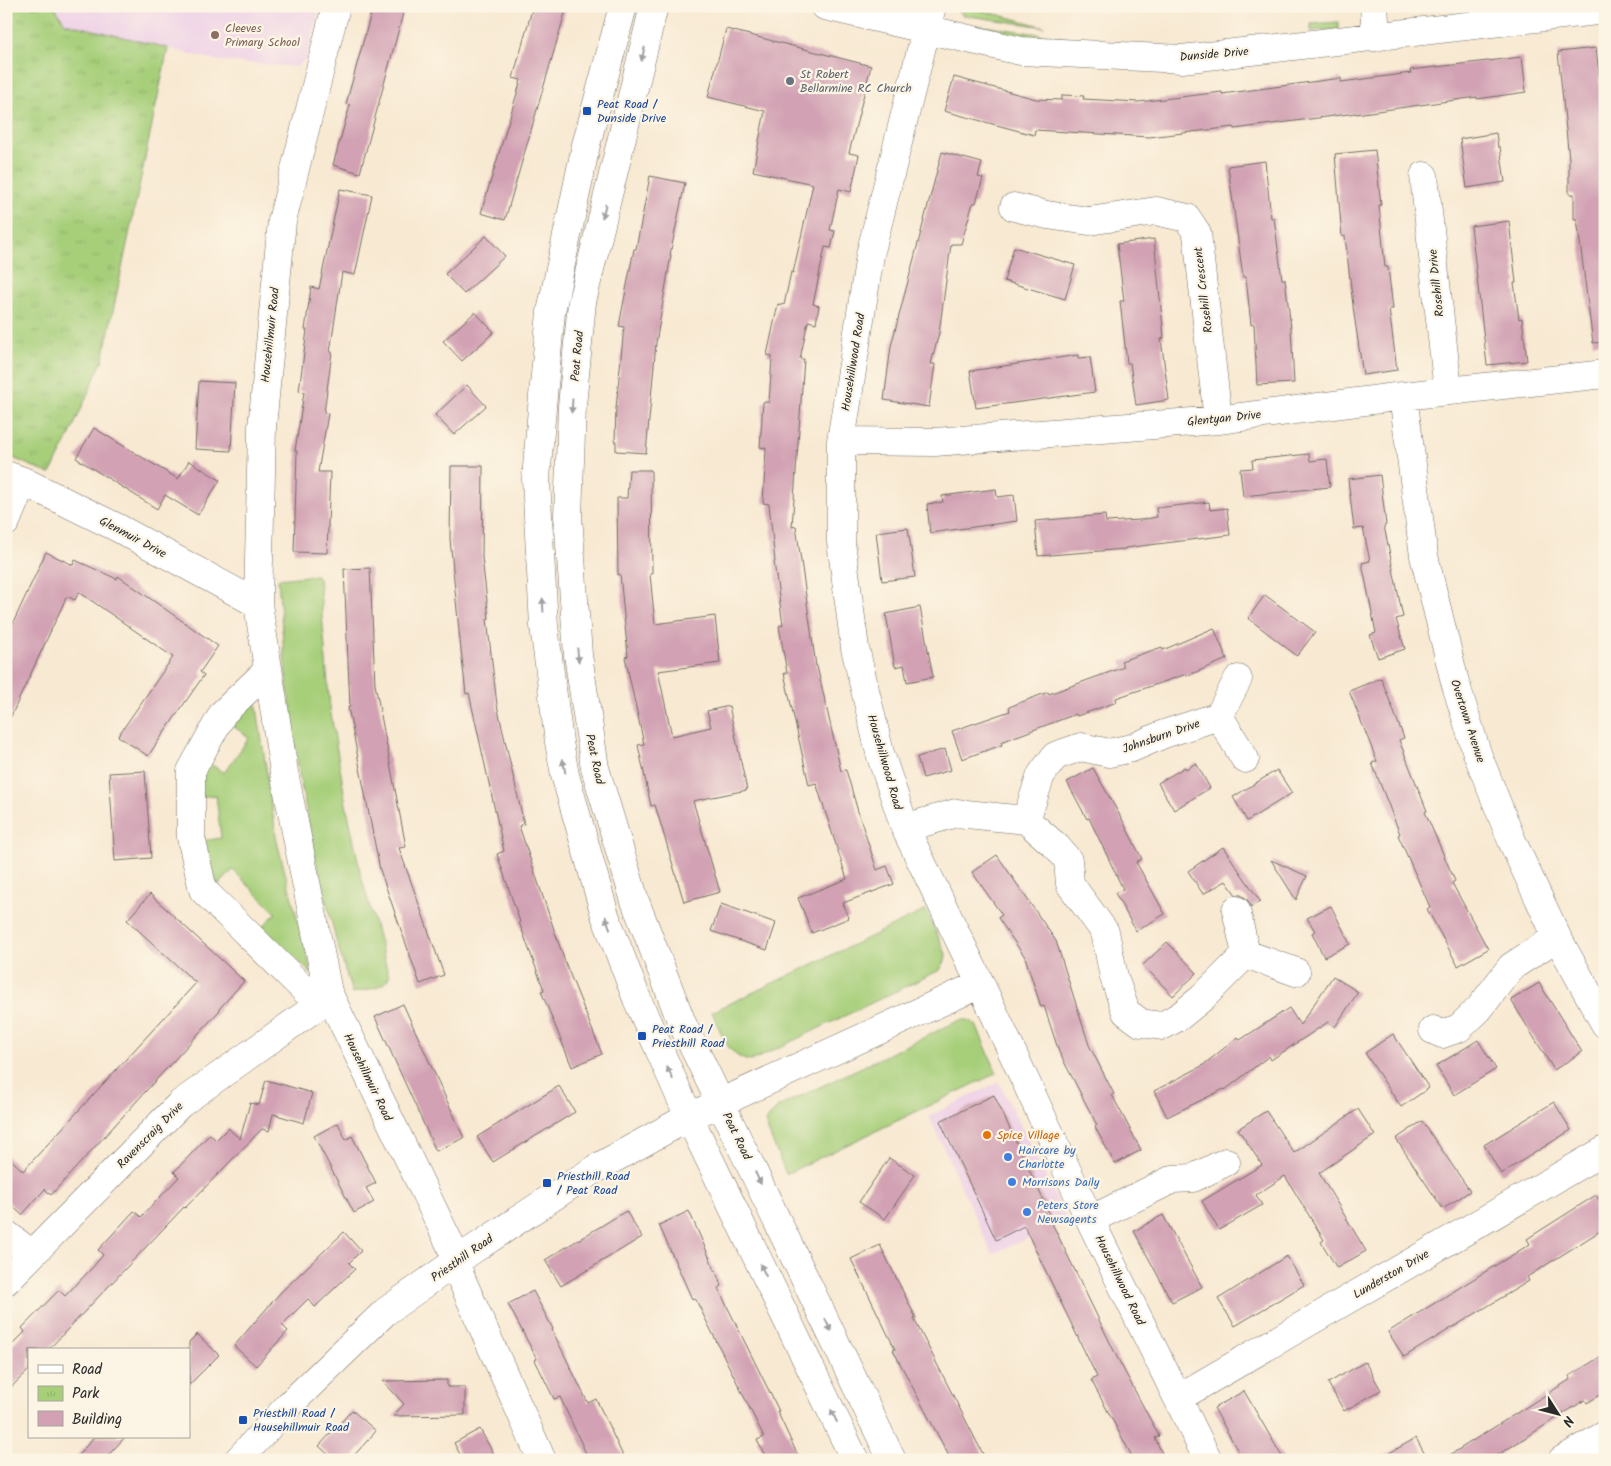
<svg xmlns="http://www.w3.org/2000/svg" width="1611" height="1466" font-family="Kalam,sans-serif">
	<style>
		.built { fill: #eed0e7 }
		.grass { fill: #a7cf7a; stroke: #697d52 }
		.park { fill: url(#park-tufts); stroke: #697d52 }
		.building { fill: #d2a2b4 }
		.lines { fill: none; stroke-linecap: round; stroke-linejoin: round }
		.minor-casing { stroke: #736e65; stroke-width: 29 }
		.minor { stroke: #fff; stroke-width: 28 }
		.oneway { fill: #a0a0a0 }
		.education-dot { fill: #8d6e63; stroke: #fcf5e5; stroke-width: 2 }
		.worship-dot { fill: #6b7280; stroke: #fcf5e5; stroke-width: 2 }
		.transit-dot { fill: #1a4fb4; stroke: #fcf5e5; stroke-width: 2 }
		.food-dot { fill: #e8710a; stroke: #fcf5e5; stroke-width: 2 }
		.shop-dot { fill: #3f7fe0; stroke: #fcf5e5; stroke-width: 2 }
		.labels { text-anchor: middle; stroke-width: 4.5; stroke-linejoin: round; paint-order: stroke }
		.education-label { font-size: 12px; fill: #785e54; stroke: #fcf5e5; text-anchor: start }
		.street-label { font-size: 12px; fill: #2b2b2b; stroke: #fcf5e5 }
		.worship-label { font-size: 12px; fill: #5b616d; stroke: #fcf5e5; text-anchor: start }
		.transit-label { font-size: 12px; fill: #164399; stroke: #fcf5e5; text-anchor: start }
		.food-label { font-size: 12px; fill: #c56008; stroke: #fcf5e5; text-anchor: start }
		.shop-label { font-size: 12px; fill: #366cbe; stroke: #fcf5e5; text-anchor: start }
	</style>
	<defs>
		<pattern id="park-tufts" width="24" height="20" patternUnits="userSpaceOnUse" patternTransform="scale(1.25)"><rect width="24" height="20" fill="#a7cf7a"/><path d="M3 7l-1-3M5 7V3M7 7l1-3M15 17l-1-3M17 17v-4M19 17l1-3" fill="none" stroke="#90b26a"/></pattern>
	</defs>
	<rect width="100%" height="100%" fill="#fcf5e5"/>
	<filter id="ink" filterUnits="userSpaceOnUse"><feTurbulence type="fractalNoise" baseFrequency=".02" numOctaves="2"/><feDisplacementMap in="SourceGraphic" scale="10" xChannelSelector="R" yChannelSelector="G"/><feConvolveMatrix kernelMatrix="1 2 1 2 8 2 1 2 1" color-interpolation-filters="sRGB"/></filter>
	<filter id="wash" filterUnits="userSpaceOnUse"><feTurbulence type="fractalNoise" baseFrequency=".0096" numOctaves="4" result="noise"/><feDisplacementMap in="SourceGraphic" scale="20" xChannelSelector="R" yChannelSelector="G"/><feGaussianBlur stdDeviation="1.12" result="paint"/><feColorMatrix in="noise" values="0 0 0 0 0 0 0 0 0 0 0 0 0 0 0 0 0 1.4 0 .05"/><feComposite in="paint" operator="in"/></filter>
	<g filter="url(#wash)">
		<rect width="100%" height="100%" fill="#f8e9d2"/>
		<!-- built -->
		<path class="built" d="M 54,6 L 320,6 L 307,59 L 296,67 L 219,61 L 65,23 Z
			M 999,1082 L 1068,1221 L 992,1254 L 929,1116 Z"/>
		<!-- grass -->
		<path class="grass" d="M 959,6 L 965,6 L 1045,27 L 962,15 L 959,11 Z
			M 1339,22 L 1339,29 L 1311,31 L 1311,24 Z
			M 976,25 L 1073,39 L 1071,46 L 974,33 Z
			M 316,575 L 319,579 L 330,708 L 346,804 L 361,875 L 389,976 C 385,989 364,990 352,993 L 336,940 L 316,860 L 299,773 L 286,677 L 278,579 Z
			M 252,694 L 255,694 L 277,842 L 312,974 L 262,927 L 276,913 L 233,870 L 219,885 L 207,869 L 202,841 L 221,838 L 216,795 L 197,797 L 206,761 L 224,773 L 249,738 L 232,725 Z
			M 926,910 L 946,954 L 945,961 L 940,970 L 751,1061 C 727,1058 721,1031 712,1012 Z
			M 960,1020 L 968,1020 L 976,1025 L 997,1073 L 786,1174 L 768,1131 L 766,1121 L 778,1107 Z"/>
		<!-- park -->
		<path class="park" d="M 6,6 L 54,6 L 65,23 L 168,48 L 103,359 L 68,439 L 50,474 L 6,455 Z"/>
		<g id="blocks">
			<!-- building -->
			<path class="building" d="M 373,6 L 405,6 L 360,173 L 333,165 L 350,105 L 346,104 Z
				M 533,6 L 567,6 L 505,220 L 481,213 L 521,80 L 513,78 Z
				M 726,29 L 871,66 L 849,153 L 859,155 L 851,192 L 839,189 L 830,230 L 835,231 L 831,248 L 825,247 L 813,304 L 819,306 L 816,323 L 808,321 L 800,359 L 804,359 L 792,527 L 796,526 L 816,666 L 817,666 L 841,771 L 846,770 L 859,815 L 877,870 L 887,866 L 894,884 L 843,903 L 849,918 L 812,933 L 798,898 L 847,879 L 816,783 L 809,785 L 784,673 L 787,673 L 779,626 L 783,625 L 774,562 L 775,562 L 769,504 L 763,503 L 766,448 L 760,447 L 763,402 L 769,402 L 771,374 L 772,356 L 767,355 L 778,304 L 784,305 L 791,272 L 793,273 L 813,184 L 753,171 L 765,111 L 708,97 Z
				M 1596,48 L 1605,127 L 1605,342 L 1593,343 L 1577,219 L 1574,219 L 1574,194 L 1569,194 L 1569,159 L 1558,52 Z
				M 1522,57 L 1526,92 L 1477,99 L 1477,97 L 1356,114 L 1356,113 L 1234,129 L 1234,127 L 1149,137 L 1035,130 L 1034,135 L 944,111 L 954,77 L 1036,99 L 1062,100 L 1062,95 L 1084,96 L 1083,99 L 1138,102 L 1222,92 L 1222,94 L 1341,78 L 1341,82 L 1411,73 L 1410,70 Z
				M 1496,133 L 1498,147 L 1500,147 L 1505,182 L 1467,188 L 1460,139 Z
				M 1375,150 L 1381,205 L 1379,205 L 1385,267 L 1388,267 L 1393,309 L 1389,309 L 1397,370 L 1363,375 L 1354,314 L 1345,236 L 1342,237 L 1335,154 Z
				M 942,152 L 982,163 L 978,177 L 983,178 L 976,203 L 973,203 L 961,244 L 951,244 L 939,333 L 931,364 L 935,364 L 929,407 L 884,400 L 891,346 Z
				M 1265,161 L 1271,218 L 1274,218 L 1282,279 L 1285,279 L 1291,328 L 1294,383 L 1257,385 L 1254,324 L 1251,325 L 1246,277 L 1243,277 L 1228,166 Z
				M 650,176 L 685,183 L 670,255 L 671,255 L 656,343 L 646,453 L 616,451 L 616,441 L 615,441 L 616,408 L 624,327 L 619,326 L 634,249 L 636,249 Z
				M 340,189 L 372,195 L 355,275 L 342,272 L 330,352 L 332,352 L 324,413 L 328,414 L 318,472 L 330,472 L 327,553 L 294,552 L 297,451 L 295,451 L 304,392 L 299,391 L 307,330 L 305,330 L 311,287 L 319,289 Z
				M 1509,221 L 1516,283 L 1514,283 L 1519,319 L 1522,318 L 1527,361 L 1487,365 L 1471,226 Z
				M 486,236 L 505,256 L 464,294 L 445,274 Z
				M 1154,239 L 1164,338 L 1161,339 L 1169,400 L 1136,405 L 1130,363 L 1127,363 L 1120,301 L 1124,301 L 1117,244 Z
				M 1014,247 L 1075,265 L 1065,299 L 1004,281 Z
				M 475,312 L 494,332 L 462,361 L 443,341 Z
				M 1078,355 L 1078,358 L 1090,357 L 1095,392 L 976,408 L 970,371 Z
				M 199,381 L 235,383 L 231,451 L 195,449 Z
				M 467,385 L 486,406 L 454,435 L 435,415 Z
				M 94,428 L 178,479 L 189,461 L 220,480 L 198,515 L 165,495 L 157,509 L 76,458 Z
				M 1309,454 L 1310,461 L 1327,459 L 1330,487 L 1243,496 L 1240,469 L 1253,468 L 1252,460 Z
				M 451,466 L 483,466 L 482,557 L 489,619 L 487,619 L 497,705 L 524,824 L 519,826 L 565,962 L 602,1054 L 572,1067 L 541,991 L 544,990 L 519,922 L 520,922 L 497,854 L 504,851 L 469,693 L 466,694 L 460,641 L 450,539 Z
				M 629,470 L 651,470 L 652,574 L 650,574 L 655,624 L 715,616 L 720,663 L 658,671 L 672,736 L 711,727 L 707,711 L 729,706 L 747,790 L 693,801 L 720,892 L 684,902 L 655,805 L 651,806 L 638,745 L 644,744 L 625,657 L 628,656 L 620,574 L 618,575 L 617,498 L 627,498 Z
				M 1380,475 L 1386,525 L 1384,526 L 1403,617 L 1396,619 L 1405,649 L 1378,658 L 1370,635 L 1376,633 L 1362,563 L 1370,561 L 1363,528 L 1354,529 L 1348,479 Z
				M 996,489 L 997,497 L 1014,495 L 1017,521 L 930,533 L 927,504 L 943,502 L 942,496 Z
				M 1209,502 L 1210,510 L 1227,508 L 1230,535 L 1125,548 L 1125,549 L 1038,556 L 1035,521 L 1105,515 L 1106,522 L 1140,520 L 1157,517 L 1156,508 Z
				M 908,528 L 915,577 L 882,581 L 876,532 Z
				M 46,552 L 73,565 L 75,560 L 117,579 L 118,576 L 218,646 L 200,672 L 204,675 L 148,756 L 118,736 L 173,657 L 79,592 L 75,600 L 67,596 L 6,727 L 6,638 Z
				M 370,568 L 375,684 L 406,847 L 399,848 L 444,975 L 420,984 L 380,870 L 348,707 L 350,707 L 344,569 Z
				M 1265,595 L 1315,632 L 1297,656 L 1248,618 Z
				M 920,607 L 933,677 L 907,682 L 904,665 L 895,667 L 886,614 Z
				M 1214,628 L 1227,659 L 1187,676 L 1187,674 L 1116,698 L 1117,702 L 1077,716 L 1076,714 L 1001,742 L 1002,745 L 962,759 L 952,731 L 1010,711 L 1009,707 L 1048,692 L 1049,694 L 1124,667 L 1121,661 L 1162,647 L 1163,650 Z
				M 1381,678 L 1404,738 L 1399,740 L 1427,811 L 1425,812 L 1455,881 L 1452,883 L 1488,949 L 1458,966 L 1427,909 L 1430,907 L 1398,835 L 1400,834 L 1372,763 L 1377,761 L 1349,691 Z
				M 945,749 L 951,770 L 923,778 L 917,757 Z
				M 1196,763 L 1210,788 L 1174,810 L 1158,783 L 1185,767 L 1186,769 Z
				M 1093,768 L 1123,821 L 1142,859 L 1136,862 L 1165,914 L 1136,931 L 1115,893 L 1123,889 L 1089,818 L 1087,819 L 1067,782 Z
				M 1277,770 L 1292,793 L 1247,821 L 1233,797 Z
				M 145,771 L 151,858 L 115,861 L 109,773 Z
				M 1223,847 L 1260,901 L 1251,907 L 1247,899 L 1241,895 L 1236,895 L 1226,881 L 1203,894 L 1188,871 Z
				M 997,855 L 1056,941 L 1089,1045 L 1114,1094 L 1112,1095 L 1141,1150 L 1115,1164 L 1095,1127 L 1097,1125 L 1059,1052 L 1044,1006 L 1041,1007 L 1025,957 L 998,918 L 1002,915 L 972,872 Z
				M 1271,860 L 1307,876 L 1296,900 Z
				M 150,894 L 244,981 L 219,1009 L 220,1010 L 51,1195 L 45,1189 L 22,1215 L 6,1200 L 6,1155 L 23,1171 L 196,983 L 127,920 Z
				M 721,904 L 776,923 L 767,950 L 711,931 Z
				M 1331,906 L 1350,944 L 1324,957 L 1312,933 L 1315,931 L 1307,918 Z
				M 1167,942 L 1197,973 L 1173,996 L 1143,965 Z
				M 1333,976 L 1358,992 L 1335,1027 L 1328,1022 L 1271,1060 L 1269,1056 L 1225,1090 L 1224,1089 L 1167,1117 L 1154,1091 L 1202,1066 L 1238,1037 L 1240,1040 L 1289,1008 L 1300,1025 Z
				M 1539,983 L 1582,1052 L 1554,1070 L 1511,1000 Z
				M 403,1004 L 464,1138 L 436,1151 L 375,1017 Z
				M 1393,1034 L 1429,1088 L 1401,1107 L 1365,1053 Z
				M 1478,1040 L 1496,1069 L 1454,1095 L 1436,1066 Z
				M 266,1080 L 312,1093 L 304,1123 L 273,1114 L 269,1131 L 262,1129 L 185,1208 L 184,1207 L 48,1350 L 29,1350 L 29,1370 L 6,1392 L 6,1351 L 25,1332 L 22,1328 L 59,1290 L 65,1296 L 92,1268 L 103,1255 L 98,1250 L 134,1211 L 141,1217 L 179,1177 L 174,1172 L 210,1134 L 216,1140 L 228,1128 L 240,1139 L 250,1103 L 259,1105 Z
				M 559,1086 L 575,1112 L 493,1162 L 477,1137 Z
				M 994,1095 L 1050,1214 L 1048,1215 L 1117,1357 L 1159,1436 L 1155,1438 L 1165,1460 L 1134,1460 L 1091,1380 L 1097,1377 L 1024,1226 L 996,1240 L 940,1121 Z
				M 1554,1102 L 1571,1130 L 1501,1174 L 1484,1145 Z
				M 1358,1109 L 1375,1135 L 1319,1173 L 1366,1251 L 1337,1268 L 1321,1242 L 1324,1240 L 1285,1176 L 1256,1195 L 1262,1205 L 1219,1230 L 1202,1201 L 1262,1165 L 1238,1129 L 1266,1111 L 1294,1153 Z
				M 1422,1121 L 1470,1191 L 1443,1209 L 1396,1139 Z
				M 338,1123 L 346,1140 L 352,1136 L 376,1183 L 366,1188 L 374,1202 L 354,1213 L 314,1136 Z
				M 889,1158 L 915,1175 L 885,1219 L 859,1202 Z
				M 1596,1195 L 1605,1209 L 1605,1228 L 1527,1277 L 1529,1281 L 1404,1357 L 1388,1332 L 1530,1244 L 1527,1239 Z
				M 626,1211 L 642,1237 L 561,1286 L 545,1260 Z
				M 689,1211 L 722,1286 L 718,1288 L 779,1411 L 777,1411 L 800,1460 L 767,1460 L 757,1440 L 764,1437 L 695,1298 L 692,1299 L 659,1225 Z
				M 1163,1215 L 1202,1287 L 1172,1302 L 1134,1231 Z
				M 344,1232 L 361,1251 L 349,1263 L 355,1269 L 315,1307 L 308,1299 L 282,1325 L 288,1331 L 256,1366 L 234,1346 L 280,1293 Z
				M 880,1245 L 916,1318 L 914,1319 L 986,1460 L 951,1460 L 893,1350 L 895,1349 L 851,1259 Z
				M 1287,1256 L 1304,1285 L 1235,1326 L 1218,1299 Z
				M 533,1291 L 553,1329 L 552,1330 L 588,1403 L 596,1399 L 625,1460 L 589,1460 L 560,1397 L 554,1399 L 535,1360 L 537,1359 L 508,1304 Z
				M 197,1334 L 219,1355 L 189,1385 L 189,1342 Z
				M 1605,1354 L 1605,1392 L 1587,1403 L 1585,1400 L 1490,1460 L 1442,1460 L 1571,1379 L 1569,1376 Z
				M 1365,1362 L 1381,1390 L 1344,1411 L 1328,1383 Z
				M 447,1380 L 447,1387 L 465,1387 L 465,1415 L 393,1416 L 404,1404 L 383,1381 Z
				M 1244,1391 L 1284,1460 L 1243,1460 L 1214,1408 Z
				M 352,1410 L 376,1431 L 350,1460 L 334,1460 L 319,1446 Z
				M 480,1429 L 497,1460 L 463,1460 L 454,1443 Z
				M 94,1437 L 125,1437 L 104,1460 L 74,1460 Z
				M 1416,1438 L 1428,1460 L 1377,1460 Z"/>
		</g>
	</g>
	<g filter="url(#ink)">
		<use href="#blocks" fill-opacity="0" stroke="#736e65" stroke-width="1"/>
		<g class="lines">
			<defs>
				<path id="minor" d="M 336,6 L 282,221 L 262,427 L 258,604 L 284,772 L 328,992 L 448,1240 L 457,1261 L 460,1276 L 542,1460
					M 623,6 L 586,145 L 551,312 L 543,396 L 536,479 L 544,626 L 559,742 L 565,775 L 605,915 L 637,999 L 689,1117 L 855,1460
					M 654,6 L 582,302 L 572,406 L 568,516 L 578,655 L 595,768 L 635,901 L 682,1023 L 892,1460
					M 825,6 L 1021,51 L 1182,59 L 1605,10
					M 932,6 L 870,255 L 841,441 L 841,542 L 855,648 L 880,753 L 905,828 L 981,985 L 1090,1220 L 1208,1460
					M 1374,6 L 1376,37
					M 1424,176 L 1448,391
					M 1014,207 L 1047,215 L 1089,221 L 1156,211 L 1187,218 L 1197,233 L 1218,420
					M 1403,396 L 1424,556 L 1455,682 L 1477,753 L 1512,841 L 1557,937 L 1605,1024
					M 841,441 L 935,442 L 1218,420 L 1403,396 L 1605,374
					M 6,475 L 23,481 L 118,528 L 258,604
					M 6,522 L 23,481
					M 268,670 L 223,713 L 191,771 L 191,837 L 203,890 L 319,1004
					M 1238,679 L 1219,716 L 1245,759
					M 1026,820 L 1041,775 L 1055,756 L 1081,747 L 1109,753 L 1132,748 L 1164,734 L 1219,716
					M 905,828 L 956,813 L 1026,820 L 1057,847 L 1068,860 L 1070,884 L 1105,932 L 1114,977 L 1126,1012 L 1141,1023 L 1162,1026 L 1180,1016 L 1202,998 L 1246,954
					M 1236,910 L 1246,954 L 1296,972
					M 1433,1030 L 1442,1034 L 1459,1028 L 1479,1009 L 1511,967 L 1557,937
					M 1090,1220 L 1173,1179 L 1193,1178 L 1226,1162
					M 6,1234 L 32,1254
					M 6,1281 L 180,1104 L 330,997
					M 1178,1398 L 1605,1150
					M 238,1460 L 290,1404 L 385,1312 L 468,1253 L 595,1169 L 689,1117 L 976,986 L 981,985
					M 1562,1460 L 1605,1435"/>
			</defs>
			<!-- minor casing -->
			<use href="#minor" class="minor-casing"/>
			<!-- minor -->
			<use href="#minor" class="minor"/>
		</g>
		<!-- one-way arrows -->
		<defs><path id="oneway-solid" d="M-6-.8H1V-3.2L6.5 0L1 3.2V.8H-6Z" transform="scale(1.25)"/></defs>
		<g class="oneway">
			<use href="#oneway-solid" transform="translate(643 54) rotate(104)"/>
			<use href="#oneway-solid" transform="translate(604 211) rotate(104)"/>
			<use href="#oneway-solid" transform="translate(572 406) rotate(94)"/>
			<use href="#oneway-solid" transform="translate(543 605) rotate(-93)"/>
			<use href="#oneway-solid" transform="translate(578 655) rotate(84)"/>
			<use href="#oneway-solid" transform="translate(564 766) rotate(-101)"/>
			<use href="#oneway-solid" transform="translate(608 923) rotate(-110)"/>
			<use href="#oneway-solid" transform="translate(670 1073) rotate(-114)"/>
			<use href="#oneway-solid" transform="translate(758 1178) rotate(64)"/>
			<use href="#oneway-solid" transform="translate(763 1270) rotate(-116)"/>
			<use href="#oneway-solid" transform="translate(828 1325) rotate(65)"/>
			<use href="#oneway-solid" transform="translate(834 1416) rotate(-116)"/>
		</g>
	</g>
	<!-- markers -->
	<circle class="education-dot" cx="215" cy="35" r="5"/>
	<circle class="worship-dot" cx="790" cy="81" r="5"/>
	<g class="transit-dot">
		<rect x="582" y="106" width="10" height="10" rx="2.5"/>
		<rect x="637" y="1031" width="10" height="10" rx="2.5"/>
		<rect x="542" y="1178" width="10" height="10" rx="2.5"/>
		<rect x="238" y="1415" width="10" height="10" rx="2.5"/>
	</g>
	<circle class="food-dot" cx="987" cy="1135" r="5"/>
	<g class="shop-dot">
		<circle cx="1008" cy="1157" r="5"/>
		<circle cx="1012" cy="1182" r="5"/>
		<circle cx="1027" cy="1212" r="5"/>
	</g>
	<g class="labels">
		<!-- education labels -->
		<g class="education-label">
			<text x="225" y="32">Cleeves<tspan x="225" dy="14">Primary School</tspan></text>
		</g>
		<!-- street labels -->
		<g class="street-label">
			<text transform="translate(1214 54) rotate(-5)" y="4">Dunside Drive</text>
			<text transform="translate(1436 283) rotate(-96)" y="4">Rosehill Drive</text>
			<text transform="translate(1203 290) rotate(-97)" y="4">Rosehill Crescent</text>
			<text transform="translate(270 335) rotate(-84)" y="4">Househillmuir Road</text>
			<text transform="translate(577 356) rotate(-85)" y="4">Peat Road</text>
			<text transform="translate(853 362) rotate(-81)" y="4">Househillwood Road</text>
			<text transform="translate(1224 418) rotate(-6)" y="4">Glentyan Drive</text>
			<text transform="translate(133 537) rotate(28)" y="4">Glenmuir Drive</text>
			<text transform="translate(1468 721) rotate(72)" y="4">Overtown Avenue</text>
			<text transform="translate(1161 736) rotate(-19)" y="4">Johnsburn Drive</text>
			<text transform="translate(595 759) rotate(78)" y="4">Peat Road</text>
			<text transform="translate(885 762) rotate(74)" y="4">Househillwood Road</text>
			<text transform="translate(368 1077) rotate(64)" y="4">Househillmuir Road</text>
			<text transform="translate(150 1135) rotate(-45)" y="4">Ravenscraig Drive</text>
			<text transform="translate(737 1136) rotate(64)" y="4">Peat Road</text>
			<text transform="translate(462 1258) rotate(-35)" y="4">Priesthill Road</text>
			<text transform="translate(1391 1274) rotate(-30)" y="4">Lunderston Drive</text>
			<text transform="translate(1120 1280) rotate(64)" y="4">Househillwood Road</text>
		</g>
		<!-- worship labels -->
		<g class="worship-label">
			<text x="800" y="78">St Robert<tspan x="800" dy="14">Bellarmine RC Church</tspan></text>
		</g>
		<!-- transit labels -->
		<g class="transit-label">
			<text x="597" y="108">Peat Road /<tspan x="597" dy="14">Dunside Drive</tspan></text>
			<text x="652" y="1033">Peat Road /<tspan x="652" dy="14">Priesthill Road</tspan></text>
			<text x="557" y="1180">Priesthill Road<tspan x="557" dy="14">/ Peat Road</tspan></text>
			<text x="253" y="1417">Priesthill Road /<tspan x="253" dy="14">Househillmuir Road</tspan></text>
		</g>
		<!-- food labels -->
		<g class="food-label">
			<text x="997" y="1139">Spice Village</text>
		</g>
		<!-- shop labels -->
		<g class="shop-label">
			<text x="1018" y="1154">Haircare by<tspan x="1018" dy="14">Charlotte</tspan></text>
			<text x="1022" y="1186">Morrisons Daily</text>
			<text x="1037" y="1209">Peters Store<tspan x="1037" dy="14">Newsagents</tspan></text>
		</g>
	</g>
	<!-- margin -->
	<rect width="1611" height="1466" fill="none" stroke="#fcf5e5" stroke-width="25"/>
	<!-- legend -->
	<rect x="28" y="1348" width="162" height="90" fill="#fcf5e5" stroke="#a8a49b"/>
	<rect x="38" y="1365" width="25" height="8" fill="#ffffff" stroke="#a8a49b"/>
	<text x="72" y="1374" font-size="15" fill="#2b2b2b">Road</text>
	<rect x="38" y="1386" width="25" height="15" fill="url(#park-tufts)" stroke="#a8a49b"/>
	<text x="72" y="1398" font-size="15" fill="#2b2b2b">Park</text>
	<rect x="38" y="1411" width="25" height="15" fill="#d2a2b4" stroke="#a8a49b"/>
	<text x="72" y="1424" font-size="15" fill="#2b2b2b">Building</text>
	<!-- north arrow -->
	<g transform="translate(1558 1414) rotate(126)" stroke="#fcf5e5" stroke-width="4" paint-order="stroke">
	<path d="M0-4L9 19L0 12L-9 19Z" fill="#2b2b2b"/>
	<text y="-8" font-size="14" font-weight="bold" text-anchor="middle" fill="#2b2b2b">N</text>
	</g>
</svg>
